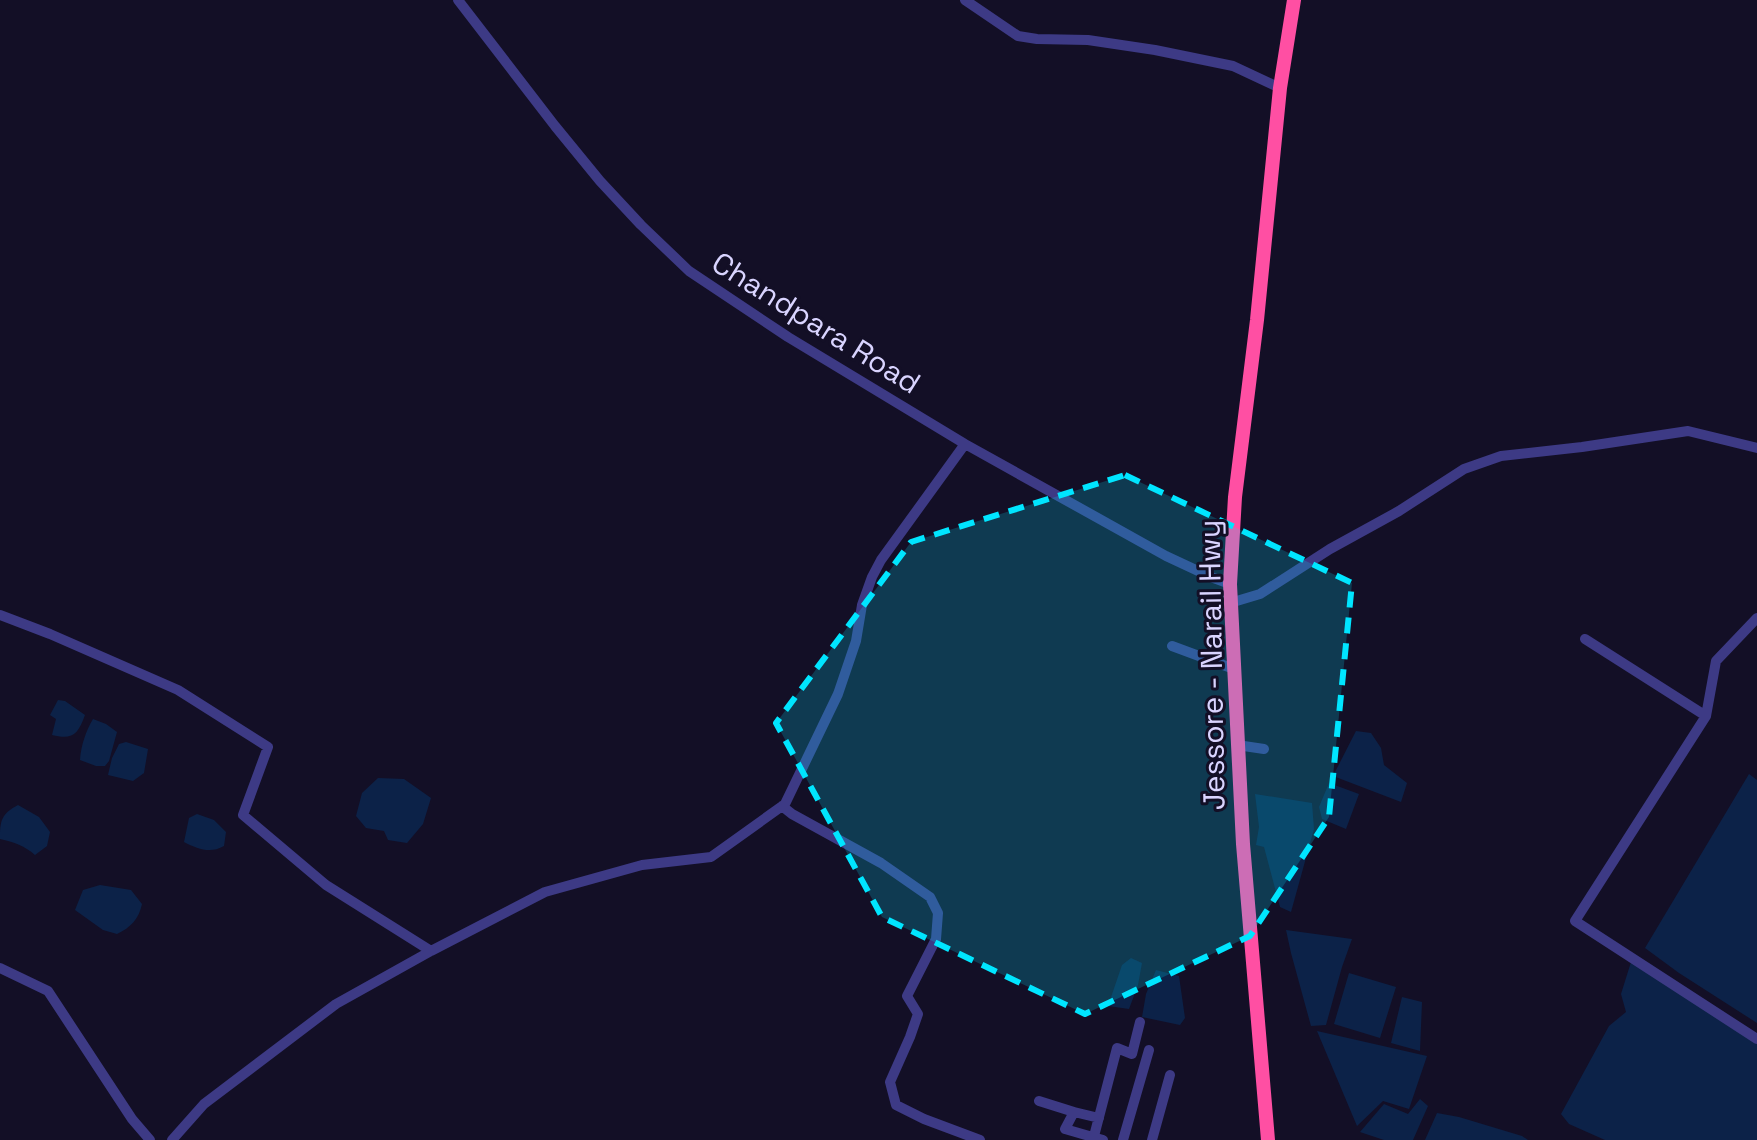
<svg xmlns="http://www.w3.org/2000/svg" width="1757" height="1140" font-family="'Space Grotesk',sans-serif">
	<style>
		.water { fill: #0c2248 }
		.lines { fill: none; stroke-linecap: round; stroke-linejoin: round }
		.minor { stroke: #3d3a85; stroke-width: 10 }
		.highway { stroke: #ff4fa3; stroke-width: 14 }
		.marked { fill: #00e5ff; fill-opacity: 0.2; stroke: #00e5ff; stroke-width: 6; stroke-dasharray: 16 10; stroke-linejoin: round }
		.labels { text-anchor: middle; stroke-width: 6; stroke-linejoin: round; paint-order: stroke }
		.street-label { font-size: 30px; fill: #d9d4ff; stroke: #130f26 }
	</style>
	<rect width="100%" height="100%" fill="#130f26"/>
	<!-- water -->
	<path class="water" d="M 58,700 L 65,701 L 85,715 C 78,735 72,740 52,735 L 56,719 L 50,715 Z
		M 93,719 L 106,724 L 117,732 L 109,761 L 105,766 L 96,766 L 80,760 C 81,745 86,731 93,719 Z
		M 1356,731 L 1371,733 L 1381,748 L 1384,765 L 1407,783 L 1401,802 L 1333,776 Z
		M 126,742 L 148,749 L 144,773 L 133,781 L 108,775 L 112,758 L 119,744 Z
		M 1749,774 L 1757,780 L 1757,1023 L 1679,973 L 1645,948 Z
		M 378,778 L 404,779 L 431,798 L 423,824 L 407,843 L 388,840 L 384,831 L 366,828 L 356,816 L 362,793 Z
		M 1329,783 L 1359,794 L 1346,829 L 1322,819 L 1319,807 Z
		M 1255,794 L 1312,803 L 1314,829 L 1291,912 L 1280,907 L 1264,847 L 1256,845 L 1259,827 Z
		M 18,805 L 39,817 L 50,832 L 47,846 L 35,855 C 25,846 14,842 0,839 C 0,821 1,814 18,805 Z
		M 197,814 L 214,820 L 226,832 L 224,846 C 210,854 198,849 184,842 L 189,818 Z
		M 100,885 L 131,890 L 142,904 C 139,919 130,928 117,934 L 103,930 L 75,910 L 83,890 Z
		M 1286,930 L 1352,939 L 1342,967 L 1326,1025 L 1311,1026 L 1291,953 Z
		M 1131,958 L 1142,963 L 1138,985 L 1129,1009 L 1108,1006 L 1122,965 Z
		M 1631,962 L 1757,1035 L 1757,1140 L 1605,1140 L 1569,1124 L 1561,1114 L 1609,1026 L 1626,1012 L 1621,994 Z
		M 1156,970 L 1179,976 L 1185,1018 L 1180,1025 L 1142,1017 L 1146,994 Z
		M 1349,973 L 1396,987 L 1380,1038 L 1334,1024 Z
		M 1402,997 L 1422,1002 L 1420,1051 L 1391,1043 Z
		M 1317,1031 L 1427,1056 L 1409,1109 L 1383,1101 L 1357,1126 Z
		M 1420,1099 L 1428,1106 L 1413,1140 L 1384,1140 L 1360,1132 L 1384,1104 L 1408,1114 Z
		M 1437,1113 L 1459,1117 L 1522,1136 L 1528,1140 L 1425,1140 Z"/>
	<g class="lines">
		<!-- minor -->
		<path class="minor" d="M 458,0 L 555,126 L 600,181 L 641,225 L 689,271 L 788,337 L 965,444 L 1166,556 L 1211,577 L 1230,584
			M 965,0 L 1018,36 L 1037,39 L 1088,40 L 1155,50 L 1233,66 L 1280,88
			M 1230,603 L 1260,594 L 1330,549 L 1399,511 L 1464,469 L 1501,456 L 1582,447 L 1688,431 L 1757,448
			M 0,615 L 50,634 L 178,690 L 268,747 L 243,815 L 326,885 L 431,951
			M 1757,618 L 1716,661 L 1706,716 L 1575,921 L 1757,1039
			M 1585,639 L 1706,716
			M 1172,646 L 1234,669
			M 1237,745 L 1264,749
			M 782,806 L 792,814 L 881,863 L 930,897 L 938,913 L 936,939 L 907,996 L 918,1014 L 910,1037 L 890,1082 L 896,1105 L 924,1119 L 980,1140
			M 0,968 L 48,991 L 132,1119 L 150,1140
			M 1039,1101 L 1074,1112 L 1065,1129 L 1103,1140
			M 1074,1112 L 1099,1118
			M 172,1140 L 204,1104 L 336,1004 L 431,951 L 545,892 L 642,865 L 711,857 L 785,804 L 838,694 L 856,641 L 862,605 L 872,577 L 881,560 L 965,444
			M 1093,1140 L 1117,1048 L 1132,1054 L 1140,1022
			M 1123,1140 L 1149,1050
			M 1152,1140 L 1170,1075"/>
		<!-- highway -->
		<path class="highway" d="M 1268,1140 L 1243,844 L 1230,584 L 1235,497 L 1257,320 L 1280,88 L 1294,0"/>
	</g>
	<!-- marked area -->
	<path class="marked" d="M 1125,475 L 1352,583 L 1329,817 L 1250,936 L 1085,1014 L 882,917 L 776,723 L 911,542 Z"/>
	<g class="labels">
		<!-- street labels -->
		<g class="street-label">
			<text transform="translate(816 323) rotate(32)" y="10">Chandpara Road</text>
			<text transform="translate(1212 665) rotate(-91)" y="10">Jessore - Narail Hwy</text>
		</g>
	</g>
</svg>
